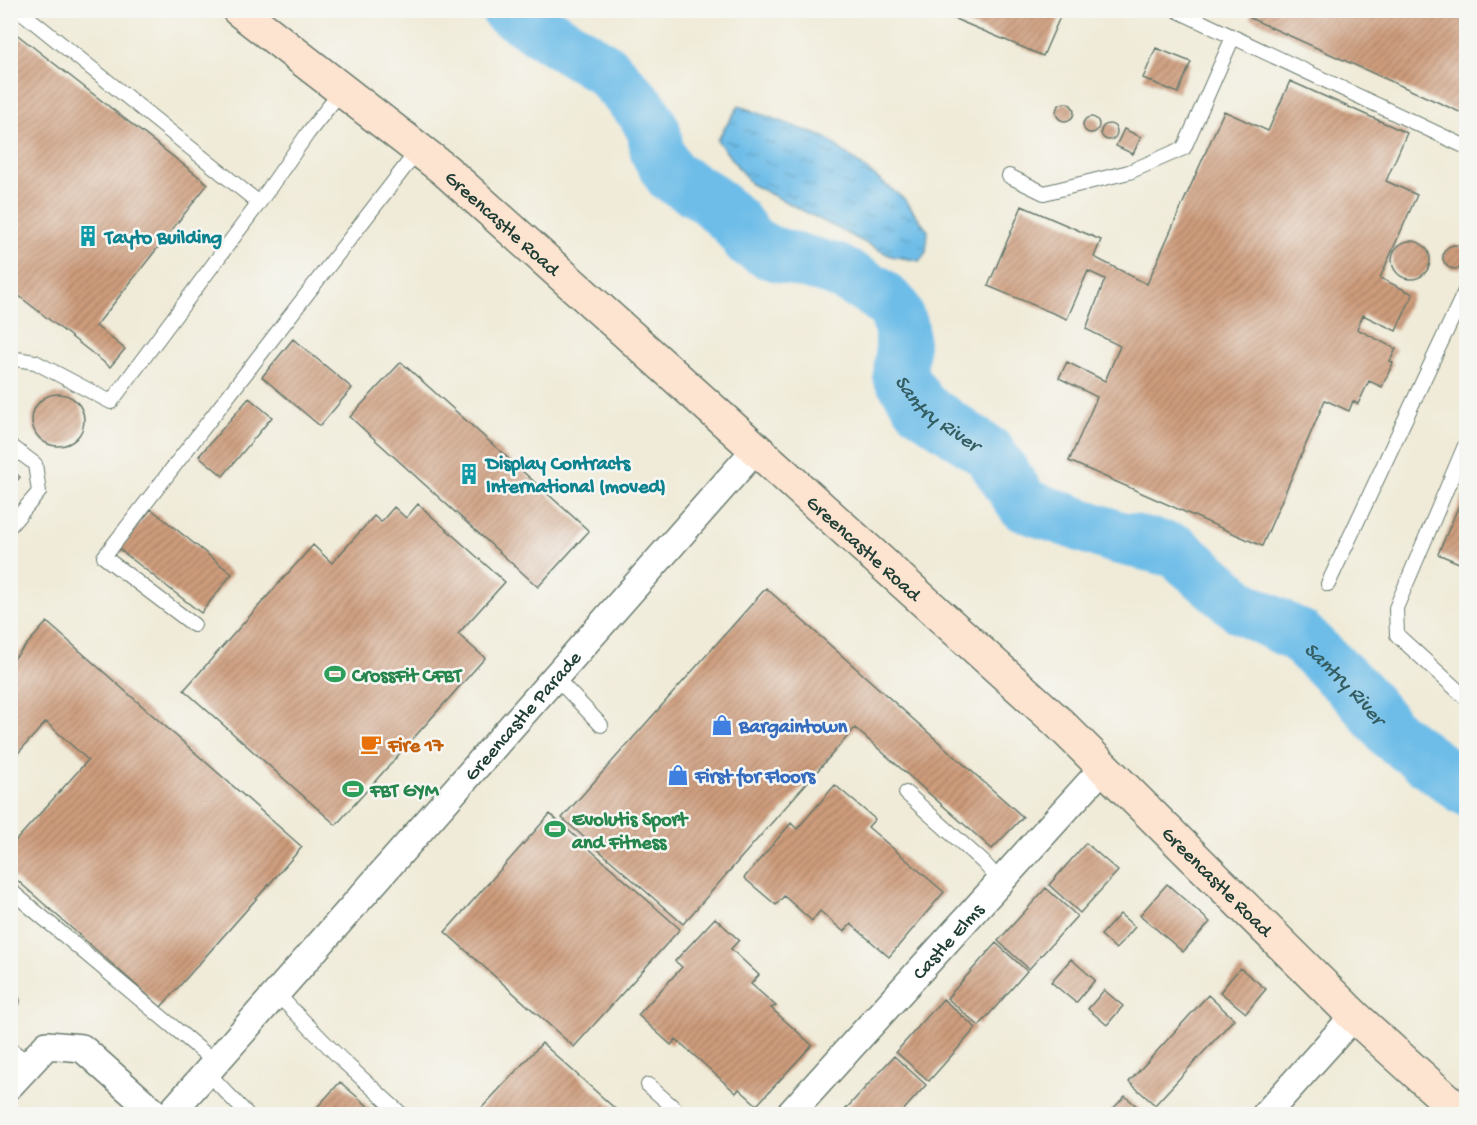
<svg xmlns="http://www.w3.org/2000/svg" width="1477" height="1125" font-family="'Gochi Hand',sans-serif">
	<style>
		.water { fill: url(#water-ripples); stroke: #467d8e; stroke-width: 1.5 }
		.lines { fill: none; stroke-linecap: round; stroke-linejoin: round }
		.river { stroke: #6ebde8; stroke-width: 54 }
		.building { fill: url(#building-hatch) }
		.lane-casing { stroke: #687a6d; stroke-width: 16 }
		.street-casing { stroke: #687a6d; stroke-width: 30 }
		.secondary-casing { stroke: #687a6d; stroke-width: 36 }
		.lane { stroke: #fff; stroke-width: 14 }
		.street { stroke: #fff; stroke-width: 27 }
		.secondary { stroke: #fde4d1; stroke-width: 33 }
		.labels { text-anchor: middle; stroke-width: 5; stroke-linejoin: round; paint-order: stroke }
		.street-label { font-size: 20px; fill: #1f3d34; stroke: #f6f6f2 }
		.culture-label { font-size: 20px; font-weight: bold; fill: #0d838f; stroke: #f6f6f2; text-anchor: start }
		.leisure-label { font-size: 20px; font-weight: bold; fill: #27864d; stroke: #f6f6f2; text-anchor: start }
		.shop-label { font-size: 20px; font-weight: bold; fill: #366cbe; stroke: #f6f6f2; text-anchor: start }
		.food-label { font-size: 20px; font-weight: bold; fill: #c56008; stroke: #f6f6f2; text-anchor: start }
		.water-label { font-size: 21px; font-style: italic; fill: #335d61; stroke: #f6f6f2 }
	</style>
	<defs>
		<pattern id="water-ripples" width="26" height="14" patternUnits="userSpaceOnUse" patternTransform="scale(1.5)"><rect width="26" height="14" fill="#6ebde8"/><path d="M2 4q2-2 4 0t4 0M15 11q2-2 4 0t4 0" fill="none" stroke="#5a9bbd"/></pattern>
		<pattern id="building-hatch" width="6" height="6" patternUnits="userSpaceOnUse" patternTransform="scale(1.5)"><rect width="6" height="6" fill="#ce9c7c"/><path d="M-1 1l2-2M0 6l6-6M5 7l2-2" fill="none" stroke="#a78066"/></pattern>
	</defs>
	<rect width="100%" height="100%" fill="#f6f6f2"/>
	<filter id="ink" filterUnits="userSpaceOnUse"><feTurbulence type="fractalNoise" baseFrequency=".0167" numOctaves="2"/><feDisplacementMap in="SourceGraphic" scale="12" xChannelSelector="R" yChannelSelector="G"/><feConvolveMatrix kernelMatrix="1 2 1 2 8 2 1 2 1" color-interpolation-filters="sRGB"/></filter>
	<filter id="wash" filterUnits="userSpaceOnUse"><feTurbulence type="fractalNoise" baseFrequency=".008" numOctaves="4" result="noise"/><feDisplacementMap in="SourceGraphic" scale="24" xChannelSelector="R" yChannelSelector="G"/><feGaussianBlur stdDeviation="1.35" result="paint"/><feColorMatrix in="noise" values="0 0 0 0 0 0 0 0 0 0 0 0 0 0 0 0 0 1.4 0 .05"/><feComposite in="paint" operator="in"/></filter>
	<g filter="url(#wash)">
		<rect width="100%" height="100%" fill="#f0ebd8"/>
		<!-- water -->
		<path class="water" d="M 739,106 L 826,138 L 905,200 L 928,231 L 926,252 L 920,261 L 891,256 L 751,184 L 717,140 Z"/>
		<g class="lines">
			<!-- river -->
			<path class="river" id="s1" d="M 508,10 L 606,70 L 643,111 L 654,131 L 657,152 L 671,176 L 707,197 L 735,222 L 749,241 L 768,252 L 835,270 L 876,292 L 893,307 L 902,328 L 902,353 L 900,376 L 921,407 L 990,454 L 1024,505 L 1116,537 L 1176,551 L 1243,608 L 1299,636 L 1359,694 L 1393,735 L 1466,789"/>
		</g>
		<g id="blocks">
			<!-- building -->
			<path class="building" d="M 951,10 L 1063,10 L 1043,56 L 948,16 Z
				M 1253,10 L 1466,10 L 1466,109 L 1464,114 L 1250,18 Z
				M 10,29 L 208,184 L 96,326 L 125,349 L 110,367 L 10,289 Z
				M 1156,48 L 1191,62 L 1178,93 L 1143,78 Z
				M 1290,81 L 1407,133 L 1386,181 L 1417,195 L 1380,278 L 1413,294 L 1396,331 L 1363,315 L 1357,329 L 1396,349 L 1390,361 L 1393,363 L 1382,387 L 1369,381 L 1358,404 L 1353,401 L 1349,411 L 1325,400 L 1262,546 L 1069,461 L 1097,397 L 1059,378 L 1067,362 L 1105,381 L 1120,346 L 1086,329 L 1105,279 L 1088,271 L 1067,319 L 988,286 L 1022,206 L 1101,240 L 1094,257 L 1147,284 L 1224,111 L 1268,131 Z
				M1056 112a9 9 0 1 1 18 0a9 9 0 1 1-18 0Z
				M1083 125a8 8 0 1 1 16 0a8 8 0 1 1-16 0Z
				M1101 132a8 8 0 1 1 16 0a8 8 0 1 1-16 0Z
				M 1124,129 L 1141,137 L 1133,154 L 1116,146 Z
				M1392 260a19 19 0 1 1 38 0a19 19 0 1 1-38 0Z
				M1443 257a12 12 0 1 1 24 0a12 12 0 1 1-24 0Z
				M 293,339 L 352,388 L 320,426 L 262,377 Z
				M 401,362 L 589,531 L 538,587 L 350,417 Z
				M32 420a26 26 0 1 1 52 0a26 26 0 1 1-52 0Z
				M 249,398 L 272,417 L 223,476 L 199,456 Z
				M 10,469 L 20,477 L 10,489 Z
				M 1466,489 L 1466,566 L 1438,554 Z
				M 418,504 L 505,582 L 458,634 L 485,658 L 336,825 L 184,690 L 313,545 L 332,563 L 374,516 L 381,522 L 394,507 L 406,518 Z
				M 151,509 L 232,574 L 201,613 L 119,549 Z
				M 766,588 L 1023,817 L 992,849 L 855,728 L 683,924 L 562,818 Z
				M 47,622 L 302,847 L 161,1007 L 10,874 L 10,847 L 88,760 L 46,722 L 10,762 L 10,663 Z
				M 835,785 L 875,819 L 868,827 L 944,892 L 889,957 L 851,924 L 844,932 L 820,911 L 812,921 L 784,896 L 776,905 L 744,878 L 791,823 L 797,829 Z
				M 550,814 L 680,929 L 574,1047 L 445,932 Z
				M 1086,843 L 1118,871 L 1080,913 L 1049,885 Z
				M 1167,884 L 1210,922 L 1183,952 L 1140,915 Z
				M 1046,888 L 1077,916 L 1029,969 L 998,941 Z
				M 1120,914 L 1135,927 L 1116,949 L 1101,935 Z
				M 715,918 L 739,940 L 731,949 L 759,975 L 751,984 L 776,1006 L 771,1008 L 812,1045 L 757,1105 L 739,1089 L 736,1093 L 676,1039 L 671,1045 L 638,1015 L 682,967 L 675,961 Z
				M 996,943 L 1027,971 L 979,1026 L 947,998 Z
				M 1071,959 L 1095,980 L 1076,1003 L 1051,982 Z
				M 1240,968 L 1266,989 L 1246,1013 L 1220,992 Z
				M 1104,990 L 1123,1006 L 1107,1025 L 1088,1009 Z
				M 1208,995 L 1234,1019 L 1155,1105 L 1129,1082 Z
				M 943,999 L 976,1028 L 929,1081 L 896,1052 Z
				M 542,1043 L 621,1114 L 476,1114 Z
				M 894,1056 L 926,1085 L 900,1114 L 847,1114 L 844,1111 Z
				M 340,1082 L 377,1114 L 311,1114 Z
				M 1125,1096 L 1146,1114 L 1108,1114 Z"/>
		</g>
	</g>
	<g filter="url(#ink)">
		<use href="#blocks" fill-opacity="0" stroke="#687a6d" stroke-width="1.5"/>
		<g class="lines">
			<defs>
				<path id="lane" d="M 19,10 L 259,203
					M 1176,10 L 1466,147
					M 1009,176 L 1044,193 L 1129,172 L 1184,148 L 1233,37
					M 10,358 L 35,362 L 111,402 L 259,203 L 308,133 L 342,90
					M 1466,443 L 1396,608 L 1397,635 L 1466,698
					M 10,445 L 35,464 L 39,492 L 10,526
					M 1328,584 L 1466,289
					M 194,625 L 104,557 L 418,150
					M 555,677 L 601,725
					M 906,793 L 983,862 L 1000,881
					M 10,890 L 215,1062
					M 276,993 L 343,1061 L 401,1114
					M 10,999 L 13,1001 L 10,1003
					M 10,1049 L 30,1064
					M 207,1072 L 247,1114
					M 648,1085 L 681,1114"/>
				<g id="street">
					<path d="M 10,1085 L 47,1045 L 82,1048 L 156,1114"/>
					<path id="s2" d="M 170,1114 L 756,449"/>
					<path id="s3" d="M 790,1114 L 1104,767"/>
					<path d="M 1266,1114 L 1354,1016"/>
				</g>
				<g id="secondary">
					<path id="s4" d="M 239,10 L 445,170 L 756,449 L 1059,723 L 1354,1016 L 1462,1114"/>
				</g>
			</defs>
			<!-- lane casing -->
			<use href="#lane" class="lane-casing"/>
			<!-- street casing -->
			<use href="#street" class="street-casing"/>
			<!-- secondary casing -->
			<use href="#secondary" class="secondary-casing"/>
			<!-- lane -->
			<use href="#lane" class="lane"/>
			<!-- street -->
			<use href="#street" class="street"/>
			<!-- secondary -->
			<use href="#secondary" class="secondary"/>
		</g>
	</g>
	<!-- icons -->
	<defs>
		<symbol id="building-bare" viewBox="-9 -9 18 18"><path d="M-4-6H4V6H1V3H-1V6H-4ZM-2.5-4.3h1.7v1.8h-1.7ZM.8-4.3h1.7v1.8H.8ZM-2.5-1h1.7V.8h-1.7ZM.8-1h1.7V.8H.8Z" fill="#0f9aa8" stroke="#f6f6f2" stroke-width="2.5" paint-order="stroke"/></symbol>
		<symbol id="stadium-bare" viewBox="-9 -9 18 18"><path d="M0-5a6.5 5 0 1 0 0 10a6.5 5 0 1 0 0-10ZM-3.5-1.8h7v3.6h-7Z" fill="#2e9e5b" stroke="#f6f6f2" stroke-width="2.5" paint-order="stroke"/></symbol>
		<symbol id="shop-bare" viewBox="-9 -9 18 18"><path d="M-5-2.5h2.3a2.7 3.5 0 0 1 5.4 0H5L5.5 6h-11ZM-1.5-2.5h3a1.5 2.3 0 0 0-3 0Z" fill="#3f7fe0" stroke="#f6f6f2" stroke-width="2.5" paint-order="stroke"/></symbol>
		<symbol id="cafe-bare" viewBox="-9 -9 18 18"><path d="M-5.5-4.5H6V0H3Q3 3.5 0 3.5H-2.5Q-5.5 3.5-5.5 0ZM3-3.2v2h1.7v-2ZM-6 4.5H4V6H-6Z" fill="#e8710a" stroke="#f6f6f2" stroke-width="2.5" paint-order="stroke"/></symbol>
	</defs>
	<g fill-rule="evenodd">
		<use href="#building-bare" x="73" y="221" width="30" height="30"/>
		<use href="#building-bare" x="454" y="459" width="30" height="30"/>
		<use href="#stadium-bare" x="320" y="659" width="30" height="30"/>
		<use href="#shop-bare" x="707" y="710" width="30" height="30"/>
		<use href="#cafe-bare" x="356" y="729" width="30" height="30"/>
		<use href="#shop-bare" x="663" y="760" width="30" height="30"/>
		<use href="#stadium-bare" x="338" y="774" width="30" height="30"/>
		<use href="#stadium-bare" x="540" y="814" width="30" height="30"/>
	</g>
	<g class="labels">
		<!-- street labels -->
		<g class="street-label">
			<text dy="7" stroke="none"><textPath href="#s4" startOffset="339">Greencastle Road</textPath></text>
			<text dy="7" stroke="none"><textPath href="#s4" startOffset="825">Greencastle Road</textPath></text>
			<text dy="7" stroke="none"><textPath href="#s2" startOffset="532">Greencastle Parade</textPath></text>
			<text dy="7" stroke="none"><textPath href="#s4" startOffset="1311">Greencastle Road</textPath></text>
			<text dy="7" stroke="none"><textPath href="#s3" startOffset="234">Castle Elms</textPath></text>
		</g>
		<!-- culture labels -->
		<g class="culture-label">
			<text x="105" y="243">Tayto Building</text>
			<text x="486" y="469">Display Contracts<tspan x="486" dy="23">International (moved)</tspan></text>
		</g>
		<!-- leisure labels -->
		<g class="leisure-label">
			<text x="352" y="681">CrossFit CFBT</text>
			<text x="370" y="796">FBT GYM</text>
			<text x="572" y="825">Evolutis Sport<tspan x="572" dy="23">and Fitness</tspan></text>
		</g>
		<!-- shop labels -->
		<g class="shop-label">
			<text x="739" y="732">Bargaintown</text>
			<text x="695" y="782">First for Floors</text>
		</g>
		<!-- food labels -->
		<g class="food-label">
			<text x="388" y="751">Fire 17</text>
		</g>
		<!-- water labels -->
		<g class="water-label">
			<text dy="7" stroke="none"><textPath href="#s1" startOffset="630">Santry River</textPath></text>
			<text dy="7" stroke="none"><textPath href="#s1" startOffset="1134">Santry River</textPath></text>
		</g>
	</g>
	<!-- margin -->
	<rect width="1477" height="1125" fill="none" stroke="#f6f6f2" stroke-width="36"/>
</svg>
